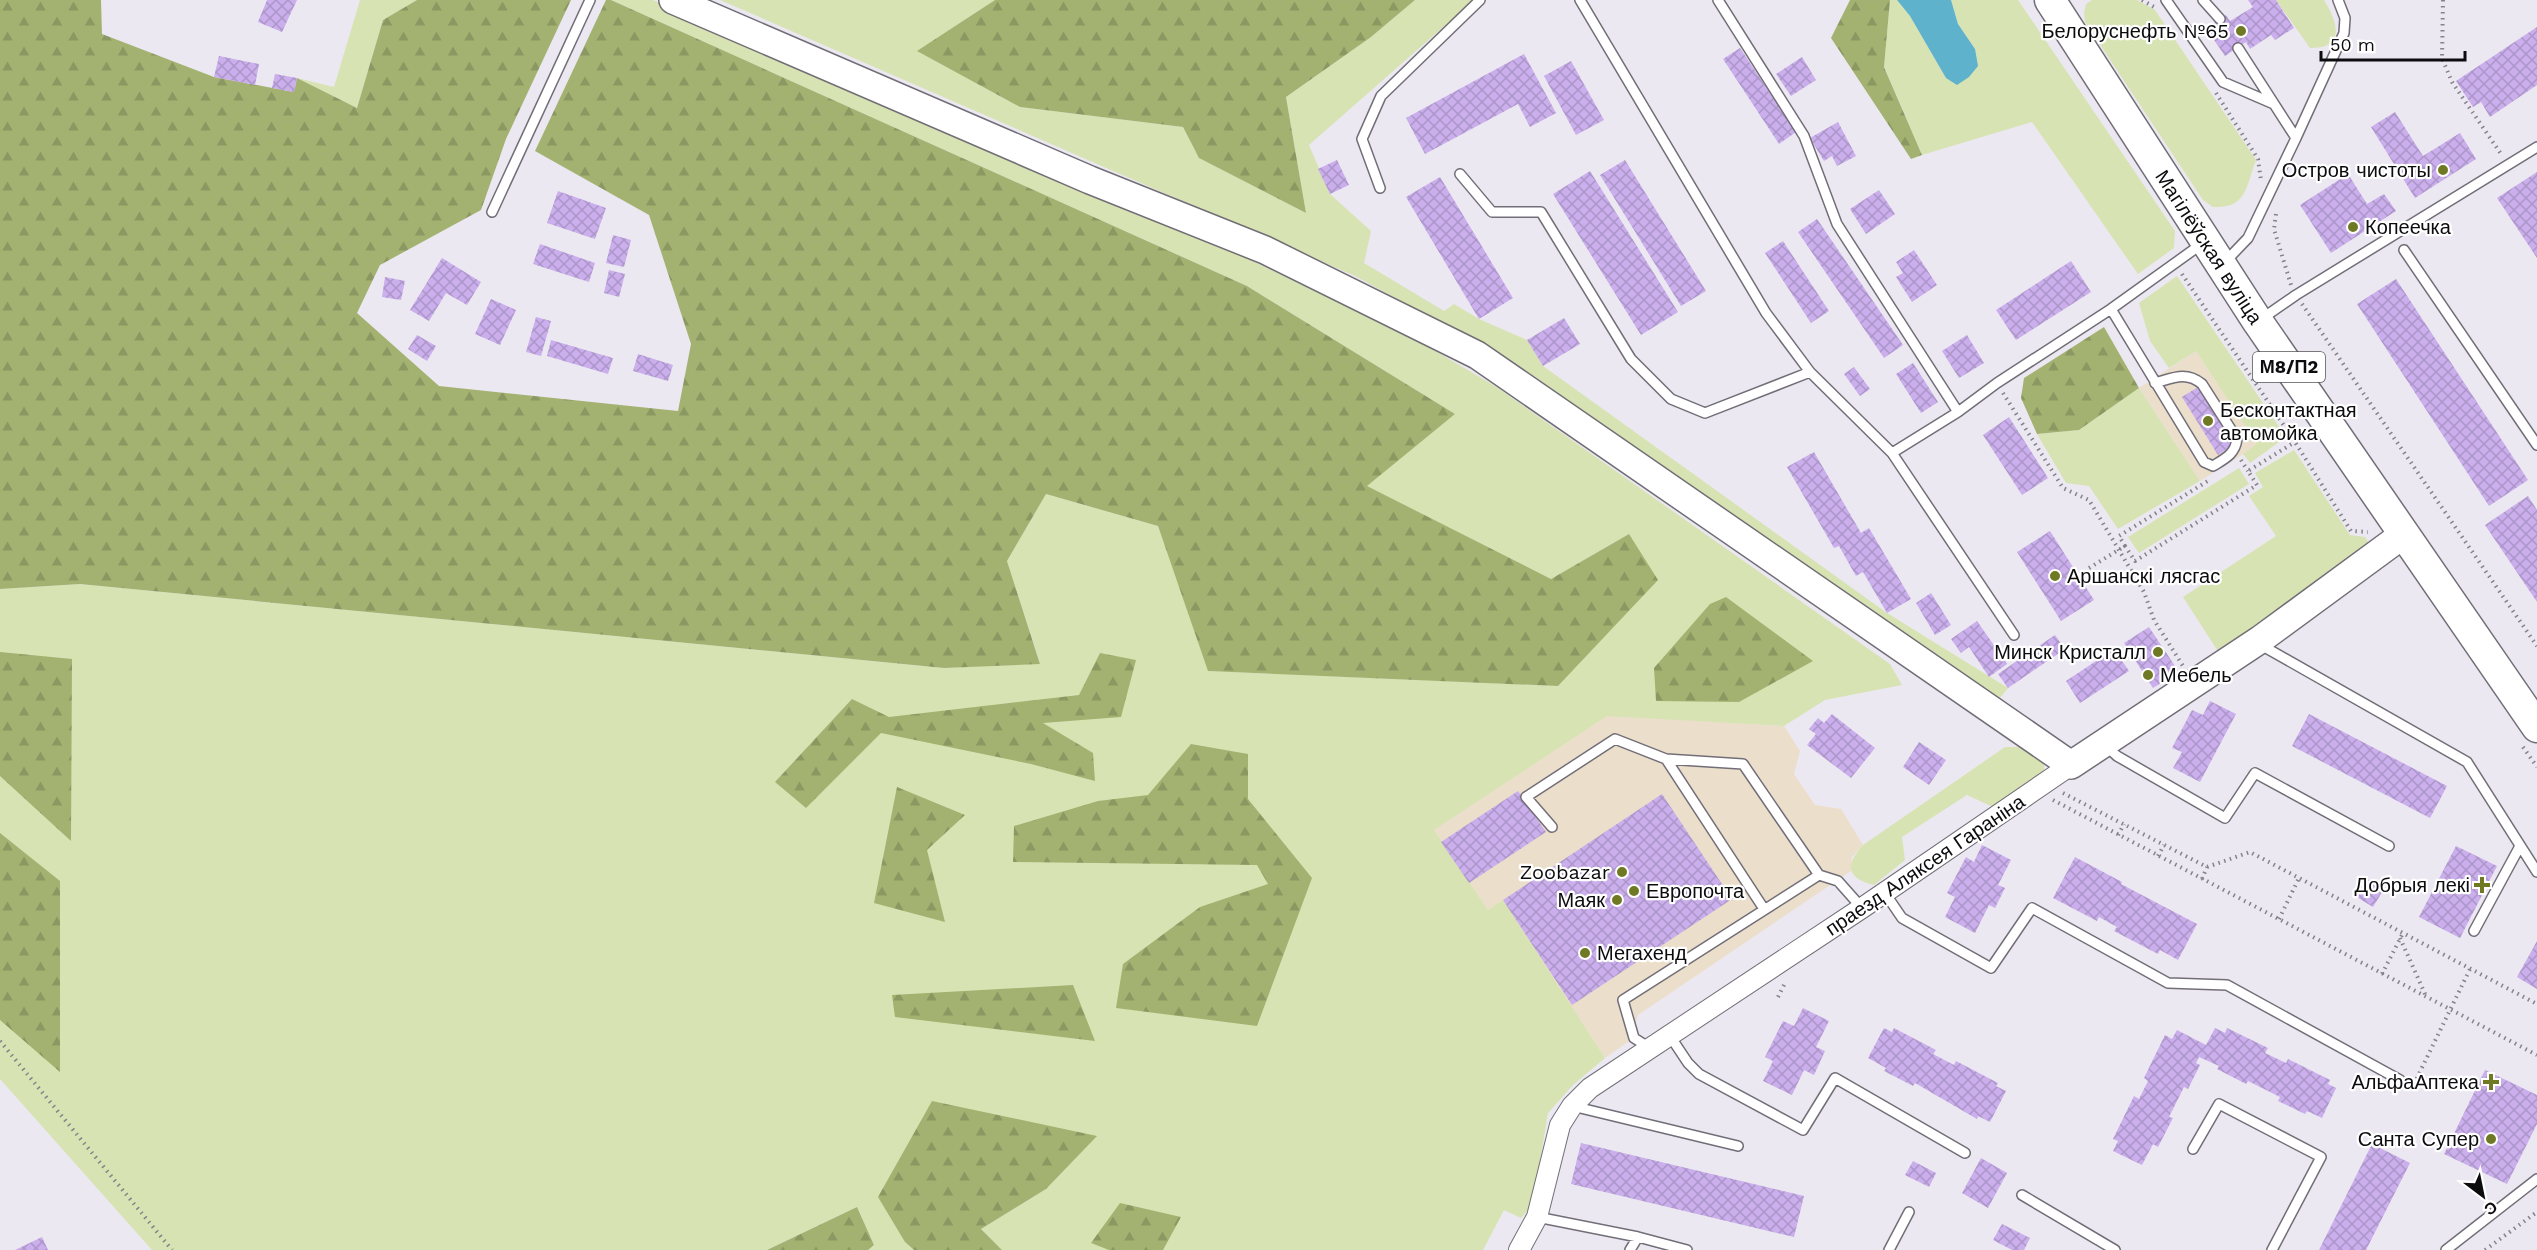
<svg xmlns="http://www.w3.org/2000/svg" width="2537" height="1250" font-family="'Work Sans',sans-serif">
	<style>
		.commercial { fill: #ebdfcb }
		.green { fill: #d7e3b2 }
		.forest { fill: url(#forest-firs) }
		.water { fill: #5eb2cb }
		.building { fill: url(#building-cross-hatch) }
		.lines { fill: none; stroke-linecap: round; stroke-linejoin: round }
		.lane-casing { stroke: #726e77; stroke-width: 12 }
		.street-casing { stroke: #726e77; stroke-width: 22 }
		.secondary-casing { stroke: #726e77; stroke-width: 30 }
		.primary-casing { stroke: #726e77; stroke-width: 33 }
		.path { stroke: #858389; stroke-width: 4; stroke-dasharray: 1.5 4.5; stroke-linecap: butt }
		.lane { stroke: #fff; stroke-width: 9 }
		.street { stroke: #fff; stroke-width: 20 }
		.secondary { stroke: #fff; stroke-width: 27 }
		.primary { stroke: #fff; stroke-width: 30 }
		.poi-dot { fill: #6f7823; stroke: #fff; stroke-width: 2 }
		.labels { text-anchor: middle; stroke-width: 4.5; stroke-linejoin: round; paint-order: stroke }
		.shield { fill: #fff; stroke: #555456; stroke-width: 1.5 }
		.shield-label { font-size: 18px; font-weight: bold; fill: #0c0b0e }
		.poi-label { font-size: 20px; fill: #0c0b0e; stroke: #fff; text-anchor: end }
		.street-label { font-size: 20px; fill: #0c0b0e; stroke: #fff }
	</style>
	<defs>
		<pattern id="forest-firs" width="22" height="20" patternUnits="userSpaceOnUse" patternTransform="scale(1.5)"><rect width="22" height="20" fill="#a3b271"/><path d="M5 1l3.5 6h-7zM16 11l3.5 6h-7z" fill="#8b9861"/></pattern>
		<pattern id="building-cross-hatch" width="8" height="8" patternUnits="userSpaceOnUse" patternTransform="scale(1.5)"><rect width="8" height="8" fill="#caafec"/><path d="M0 0l8 8M0 8l8-8" fill="none" stroke="#ac95c9"/></pattern>
	</defs>
	<rect width="100%" height="100%" fill="#ece8f2"/>
	<!-- commercial -->
	<path class="commercial" d="M 2196,351 L 2258,445 L 2200,481 L 2139,388 Z
		M 1607,715 L 1784,726 L 1800,751 L 1794,774 L 1815,805 L 1841,809 L 1863,845 L 1852,857 L 1851,871 L 1638,1015 L 1635,1025 L 1638,1035 L 1605,1058 L 1503,901 L 1488,910 L 1434,830 Z"/>
	<!-- green -->
	<path class="green" d="M 360,0 L 417,0 L 383,20 L 357,108 L 297,78 L 334,87 Z
		M 611,0 L 653,0 L 1203,238 L 1398,329 L 1495,386 L 1890,664 L 1902,685 L 1825,700 L 1784,726 L 1607,716 L 1434,830 L 1488,910 L 1503,900 L 1605,1058 L 1573,1085 L 1548,1113 L 1533,1204 L 1521,1218 L 1504,1210 L 1483,1250 L 1002,1250 L 981,1229 L 1046,1189 L 905,1242 L 914,1250 L 868,1250 L 874,1245 L 857,1207 L 767,1250 L 152,1250 L 0,1079 L 0,589 L 80,584 L 944,668 L 1040,663 L 1007,561 L 1046,494 L 1158,526 L 1209,671 L 1558,686 L 1629,534 L 1551,579 L 1366,486 L 1455,414 L 1247,286 Z
		M 720,0 L 995,0 L 918,51 L 1020,107 L 1183,127 L 1199,158 L 1306,213 L 1286,97 L 1371,37 L 1415,0 L 1474,0 L 1309,145 L 1330,194 L 1371,231 L 1364,263 L 1444,311 L 1454,304 L 1479,319 L 1527,340 L 1543,366 L 1887,613 L 2008,688 L 1999,699 L 1465,336 L 1355,276 Z
		M 1890,0 L 1897,0 L 1910,16 L 1946,78 L 1975,49 L 1958,24 L 1951,0 L 2018,0 L 2175,231 L 2174,248 L 2138,274 L 2032,122 L 1922,155 L 1884,66 Z
		M 2092,0 L 2137,0 L 2155,10 L 2256,160 C 2246,186 2247,209 2213,207 L 2203,200 L 2085,22 L 2084,13 L 2086,4 Z
		M 2276,0 L 2324,0 C 2338,22 2346,49 2310,48 Z
		M 2177,276 L 2286,437 L 2250,463 L 2243,454 L 2257,444 L 2196,351 L 2169,368 L 2150,341 L 2139,303 Z
		M 2139,388 L 2200,481 L 2118,529 L 2089,486 L 2066,483 L 2037,434 L 2079,430 Z
		M 2294,450 L 2350,535 L 2365,537 L 2371,546 L 2221,656 L 2183,597 L 2276,536 L 2249,496 L 2263,487 L 2255,473 Z
		M 2239,468 L 2249,484 L 2139,553 L 2128,537 Z
		M 2005,747 L 2029,747 L 2044,761 L 2044,772 L 1993,807 L 1967,795 L 1902,837 L 1905,860 L 1874,885 C 1846,878 1845,865 1863,845 Z"/>
	<!-- forest -->
	<path class="forest" d="M 0,0 L 101,0 L 102,34 L 214,77 L 294,92 L 297,78 L 357,108 L 383,20 L 417,0 L 571,0 L 506,139 L 481,210 L 380,265 L 357,313 L 439,386 L 678,411 L 691,344 L 649,215 L 535,151 L 606,0 L 611,0 L 1247,286 L 1455,414 L 1367,486 L 1551,579 L 1629,534 L 1658,580 L 1558,686 L 1208,671 L 1158,526 L 1046,494 L 1007,561 L 1040,664 L 944,668 L 80,584 L 0,589 Z
		M 995,0 L 1415,0 L 1371,37 L 1286,97 L 1306,213 L 1199,158 L 1183,127 L 1020,107 L 917,51 Z
		M 1850,0 L 1890,0 L 1884,67 L 1922,155 L 1911,159 L 1831,38 Z
		M 2104,327 L 2139,388 L 2079,430 L 2037,434 L 2021,398 L 2024,378 Z
		M 1726,597 L 1813,661 L 1739,702 L 1656,701 L 1654,668 L 1710,604 Z
		M 0,652 L 72,659 L 71,841 L 0,776 Z
		M 1100,653 L 1136,660 L 1121,717 L 1043,723 L 1093,753 L 1095,781 L 1031,764 L 881,733 L 806,808 L 775,782 L 852,699 L 889,717 L 1079,695 Z
		M 1191,744 L 1248,754 L 1248,799 L 1312,878 L 1257,1026 L 1116,1008 L 1123,964 L 1200,907 L 1268,884 L 1257,865 L 1013,862 L 1014,826 L 1098,801 L 1148,795 Z
		M 897,787 L 965,815 L 927,850 L 945,922 L 874,903 Z
		M 0,833 L 60,881 L 60,1072 L 0,1020 Z
		M 1073,985 L 1095,1041 L 895,1017 L 892,995 Z
		M 932,1101 L 1097,1136 L 1046,1189 L 981,1229 L 1002,1250 L 914,1250 L 905,1242 L 878,1197 Z
		M 1120,1203 L 1181,1217 L 1163,1250 L 1109,1250 L 1091,1243 Z
		M 857,1207 L 874,1245 L 868,1250 L 767,1250 Z"/>
	<!-- water -->
	<path class="water" d="M 1897,0 L 1951,0 L 1958,24 L 1975,49 L 1978,66 L 1969,77 L 1957,85 L 1946,78 L 1910,16 Z"/>
	<!-- building -->
	<path class="building" d="M 267,0 L 297,0 L 282,32 L 258,22 Z
		M 2248,0 L 2276,0 L 2294,28 L 2275,40 L 2271,35 L 2250,49 L 2246,42 L 2225,56 L 2206,28 L 2226,15 L 2230,21 L 2253,7 Z
		M 2537,27 L 2537,85 L 2490,117 L 2481,102 L 2473,107 L 2456,81 Z
		M 1740,48 L 1796,132 L 1779,144 L 1723,59 Z
		M 1524,54 L 1556,113 L 1530,127 L 1518,104 L 1425,154 L 1406,118 Z
		M 219,56 L 259,64 L 255,85 L 214,77 Z
		M 1802,57 L 1816,80 L 1791,96 L 1776,74 Z
		M 1571,61 L 1604,120 L 1576,135 L 1544,76 Z
		M 275,74 L 297,78 L 294,92 L 272,88 Z
		M 2395,112 L 2423,156 L 2460,133 L 2476,159 L 2415,198 L 2371,127 Z
		M 1838,122 L 1856,156 L 1837,166 L 1832,156 L 1824,161 L 1810,138 Z
		M 1337,160 L 1349,185 L 1330,194 L 1318,169 Z
		M 1625,160 L 1706,291 L 1681,306 L 1600,175 Z
		M 1590,171 L 1678,312 L 1641,335 L 1553,194 Z
		M 2537,172 L 2537,258 L 2497,198 Z
		M 2348,174 L 2367,204 L 2384,194 L 2396,211 L 2331,253 L 2300,205 Z
		M 1440,177 L 1513,298 L 1479,319 L 1406,197 Z
		M 1879,190 L 1895,214 L 1866,234 L 1850,209 Z
		M 558,191 L 606,208 L 595,239 L 547,223 Z
		M 1817,219 L 1903,345 L 1884,358 L 1798,232 Z
		M 613,235 L 631,240 L 624,267 L 606,263 Z
		M 1783,241 L 1829,311 L 1811,323 L 1765,253 Z
		M 540,244 L 595,263 L 589,282 L 533,264 Z
		M 1914,250 L 1937,285 L 1912,302 L 1896,277 L 1903,273 L 1896,262 Z
		M 442,258 L 481,282 L 467,305 L 446,293 L 429,321 L 410,310 Z
		M 2071,261 L 2091,292 L 2016,340 L 1996,310 Z
		M 609,270 L 625,274 L 619,297 L 604,293 Z
		M 385,277 L 405,281 L 401,300 L 382,297 Z
		M 2396,279 L 2528,480 L 2489,506 L 2357,304 Z
		M 491,299 L 516,310 L 500,345 L 475,334 Z
		M 536,317 L 551,321 L 541,356 L 526,352 Z
		M 1564,318 L 1580,344 L 1543,366 L 1527,340 Z
		M 417,335 L 436,346 L 427,361 L 408,349 Z
		M 1967,335 L 1984,363 L 1959,378 L 1942,351 Z
		M 551,340 L 613,358 L 608,374 L 547,356 Z
		M 638,354 L 673,365 L 668,381 L 633,371 Z
		M 1913,363 L 1938,402 L 1921,413 L 1896,374 Z
		M 1854,367 L 1870,389 L 1860,396 L 1844,374 Z
		M 2198,387 L 2234,444 L 2218,455 L 2182,397 Z
		M 2009,417 L 2048,478 L 2022,495 L 1983,435 Z
		M 1814,452 L 1861,533 L 1869,528 L 1911,599 L 1887,613 L 1863,572 L 1856,576 L 1839,546 L 1834,548 L 1787,467 Z
		M 2528,496 L 2537,510 L 2537,602 L 2485,525 Z
		M 2050,531 L 2094,600 L 2061,621 L 2017,552 Z
		M 1931,593 L 1951,625 L 1935,635 L 1916,603 Z
		M 1977,621 L 2007,664 L 1989,677 L 1969,647 L 1961,653 L 1951,639 Z
		M 2149,627 L 2179,672 L 2153,688 L 2124,643 Z
		M 2055,635 L 2065,649 L 2008,688 L 1998,674 Z
		M 2114,649 L 2129,671 L 2080,703 L 2066,681 Z
		M 2210,701 L 2236,714 L 2200,782 L 2173,768 L 2182,752 L 2172,748 L 2192,710 L 2203,715 Z
		M 1832,714 L 1875,748 L 1851,778 L 1807,745 L 1816,734 L 1809,729 L 1818,718 L 1824,723 Z
		M 2309,714 L 2447,786 L 2430,818 L 2292,746 Z
		M 1919,742 L 1946,760 L 1929,785 L 1903,767 Z
		M 1518,791 L 1546,832 L 1469,883 L 1441,842 Z
		M 1662,794 L 1732,899 L 1572,1005 L 1503,900 Z
		M 1982,845 L 2011,860 L 1998,885 L 2005,888 L 1995,908 L 1989,905 L 1975,933 L 1945,917 L 1955,897 L 1947,893 L 1966,857 L 1974,862 Z
		M 2456,846 L 2497,866 L 2460,938 L 2419,917 Z
		M 2075,857 L 2122,882 L 2121,884 L 2197,924 L 2178,960 L 2160,950 L 2158,954 L 2114,931 L 2117,927 L 2099,917 L 2097,921 L 2053,898 Z
		M 2366,878 L 2384,889 L 2373,907 L 2355,896 Z
		M 2537,941 L 2537,989 L 2517,977 Z
		M 1803,1008 L 1829,1021 L 1816,1047 L 1825,1051 L 1814,1075 L 1804,1070 L 1792,1095 L 1763,1081 L 1773,1061 L 1765,1057 L 1783,1021 L 1794,1026 Z
		M 1884,1028 L 1892,1032 L 1894,1028 L 1936,1050 L 1933,1054 L 1954,1065 L 1956,1061 L 1998,1083 L 1996,1086 L 2006,1091 L 1990,1122 L 1978,1116 L 1977,1119 L 1915,1083 L 1913,1086 L 1884,1071 L 1886,1068 L 1868,1058 Z
		M 2215,1028 L 2225,1033 L 2227,1028 L 2268,1048 L 2265,1053 L 2286,1063 L 2288,1059 L 2330,1080 L 2328,1084 L 2336,1088 L 2322,1118 L 2307,1111 L 2305,1114 L 2278,1101 L 2280,1097 L 2248,1081 L 2246,1084 L 2217,1069 L 2219,1066 L 2199,1057 L 2196,1063 L 2200,1065 L 2188,1089 L 2184,1087 L 2169,1117 L 2173,1118 L 2158,1147 L 2153,1144 L 2142,1165 L 2113,1151 L 2118,1141 L 2113,1139 L 2134,1096 L 2139,1099 L 2148,1081 L 2144,1078 L 2165,1035 L 2172,1039 L 2177,1030 L 2206,1045 Z
		M 2485,1070 L 2537,1095 L 2537,1124 L 2507,1184 L 2444,1154 Z
		M 1581,1143 L 1804,1196 L 1794,1237 L 1571,1184 Z
		M 2372,1144 L 2410,1163 L 2366,1250 L 2319,1250 Z
		M 1981,1158 L 2007,1173 L 1988,1208 L 1962,1193 Z
		M 1913,1161 L 1936,1173 L 1929,1187 L 1905,1175 Z
		M 2002,1224 L 2030,1238 L 2024,1250 L 2012,1250 L 1993,1240 Z
		M 42,1237 L 48,1250 L 15,1250 Z"/>
	<g class="lines">
		<defs>
			<path id="lane" d="M 1580,0 L 1766,313 L 1810,372 L 1892,453 L 1958,412 L 1997,383 L 2111,309 L 2203,243
				M 1718,0 L 1804,136 L 1837,224 L 1958,412
				M 2166,0 L 2223,82 L 2274,104
				M 2203,0 L 2220,19
				M 2296,138 L 2344,33 L 2345,18 L 2338,0
				M 1460,174 L 1492,212 L 1541,212 L 1631,359 L 1671,399 L 1705,413 L 1810,372
				M 1380,188 L 1362,139 L 1381,96 L 1480,0
				M 492,212 L 590,0
				M 2404,250 L 2537,445
				M 2225,262 L 2248,238 L 2296,138 L 2238,48
				M 2111,309 L 2204,462 L 2213,466 C 2226,458 2235,454 2237,439 L 2202,384 C 2186,371 2173,378 2155,383
				M 2260,320 L 2296,295 L 2537,147
				M 1892,453 L 2014,635
				M 2262,641 L 2268,649 L 2467,762 L 2537,872
				M 2106,746 L 2117,756 L 2225,818 L 2255,773 L 2389,846
				M 1666,759 L 1764,909
				M 1552,827 L 1526,797 L 1615,739 L 1666,759 L 1743,764 L 1819,875 L 1838,881 L 1862,908
				M 1885,893 L 1902,918 L 1991,968 L 2032,908 L 2168,983 L 2227,985 L 2400,1080
				M 2474,931 L 2520,846
				M 1670,1036 L 1688,1063 L 1699,1074 L 1803,1130 L 1835,1078 L 1965,1153
				M 1650,1048 L 1634,1038 L 1623,1000 L 1819,875
				M 1572,1106 L 1738,1146
				M 2193,1149 L 2219,1104 L 2321,1157 L 2272,1250
				M 2022,1195 L 2115,1250
				M 1537,1217 L 1638,1237 L 1687,1250
				M 1630,1250 L 1638,1237
				M 1889,1250 L 1909,1212
				M 2446,1250 L 2537,1179"/>
			<path id="street" d="M 1519,1250 L 1537,1217 L 1560,1125 L 1572,1106 L 1590,1088 L 1862,908 L 2071,765"/>
			<path id="secondary" d="M 673,0 L 1090,180 L 1265,250 L 1477,355 L 2071,765 L 2261,639 L 2404,534"/>
			<path id="primary" d="M 2050,0 L 2258,322 L 2537,727"/>
		</defs>
		<!-- lane casing -->
		<use href="#lane" class="lane-casing"/>
		<!-- street casing -->
		<use href="#street" class="street-casing"/>
		<!-- secondary casing -->
		<use href="#secondary" class="secondary-casing"/>
		<!-- primary casing -->
		<use href="#primary" class="primary-casing"/>
		<!-- path -->
		<path class="path" d="M 2142,0 L 2154,7
			M 2443,0 L 2442,58 L 2452,82 L 2501,154
			M 2216,93 L 2258,159 L 2261,181
			M 2276,214 L 2274,229 L 2291,285
			M 2182,274 L 2295,442 L 2351,531 L 2368,532
			M 2302,304 L 2537,646
			M 2003,393 L 2063,488 L 2089,500 L 2144,592 L 2154,620 L 2183,666
			M 2241,460 L 2248,471
			M 2125,546 L 2119,536 L 2211,479
			M 2089,568 L 2125,546 L 2135,561 L 2257,485 L 2248,471 L 2295,442
			M 2523,747 L 2537,767
			M 2063,793 L 2207,867 L 2250,852 L 2537,1004
			M 2053,800 L 2537,1055
			M 2118,835 L 2124,824
			M 2158,856 L 2164,845
			M 2202,879 L 2207,867
			M 2279,919 L 2299,878
			M 2400,938 L 2426,996
			M 2382,974 L 2403,933
			M 1778,997 L 1785,983
			M 0,1041 L 172,1250
			M 2414,1084 L 2470,969
			M 2485,1250 L 2537,1212"/>
		<!-- lane -->
		<use href="#lane" class="lane"/>
		<!-- street -->
		<use href="#street" class="street"/>
		<!-- secondary -->
		<use href="#secondary" class="secondary"/>
		<!-- primary -->
		<use href="#primary" class="primary"/>
	</g>
	<!-- markers -->
	<g class="poi-dot">
		<circle cx="2241" cy="31" r="6"/>
		<circle cx="2443" cy="170" r="6"/>
		<circle cx="2353" cy="227" r="6"/>
		<circle cx="2208" cy="421" r="6"/>
		<circle cx="2055" cy="576" r="6"/>
		<circle cx="2158" cy="652" r="6"/>
		<circle cx="2148" cy="675" r="6"/>
		<circle cx="1622" cy="872" r="6"/>
		<path d="M2479 876h6v6h6v6h-6v6h-6v-6h-6v-6h6z"/>
		<circle cx="1634" cy="891" r="6"/>
		<circle cx="1617" cy="900" r="6"/>
		<circle cx="1585" cy="953" r="6"/>
		<path d="M2488 1073h6v6h6v6h-6v6h-6v-6h-6v-6h6z"/>
		<circle cx="2491" cy="1139" r="6"/>
	</g>
	<g class="labels">
		<!-- shield labels -->
		<rect class="shield" x="2253" y="352" width="72" height="30" rx="4.5"/>
		<g class="shield-label">
			<text x="2289" y="373">М8/П2</text>
		</g>
		<!-- poi labels -->
		<g class="poi-label">
			<text x="2229" y="38">Белоруснефть №65</text>
			<text x="2431" y="177">Остров чистоты</text>
			<text x="2365" y="234" text-anchor="start">Копеечка</text>
			<text x="2220" y="417" text-anchor="start">Бесконтактная<tspan x="2220" dy="23">автомойка</tspan></text>
			<text x="2067" y="583" text-anchor="start">Аршанскі лясгас</text>
			<text x="2146" y="659">Минск Кристалл</text>
			<text x="2160" y="682" text-anchor="start">Мебель</text>
			<text x="1610" y="879">Zoobazar</text>
			<text x="2470" y="892">Добрыя лекі</text>
			<text x="1646" y="898" text-anchor="start">Европочта</text>
			<text x="1605" y="907">Маяк</text>
			<text x="1597" y="960" text-anchor="start">Мегахенд</text>
			<text x="2479" y="1089">АльфаАптека</text>
			<text x="2479" y="1146">Санта Супер</text>
		</g>
		<!-- street labels -->
		<g class="street-label">
			<text transform="translate(2209 247) rotate(57)" y="7">Магілёўская вуліца</text>
			<text transform="translate(1925 865) rotate(-34)" y="7">праезд Аляксея Гараніна</text>
		</g>
	</g>
	<!-- north arrow -->
	<g transform="translate(2483 1196) rotate(148)" stroke="#ffffff" stroke-width="4.5" paint-order="stroke">
	<path d="M0-4.5L10 22L0 15L-10 22Z" fill="#0c0b0e"/>
	<text y="-9" font-size="16" font-weight="bold" text-anchor="middle" fill="#0c0b0e">С</text>
	</g>
	<!-- scale -->
	<path d="M2321 51v9h144v-9" fill="none" stroke="#0c0b0e" stroke-width="3"/>
	<text x="2330" y="51" font-size="18" fill="#0c0b0e" stroke="#ffffff" stroke-width="4.5" paint-order="stroke">50 m</text>
</svg>
